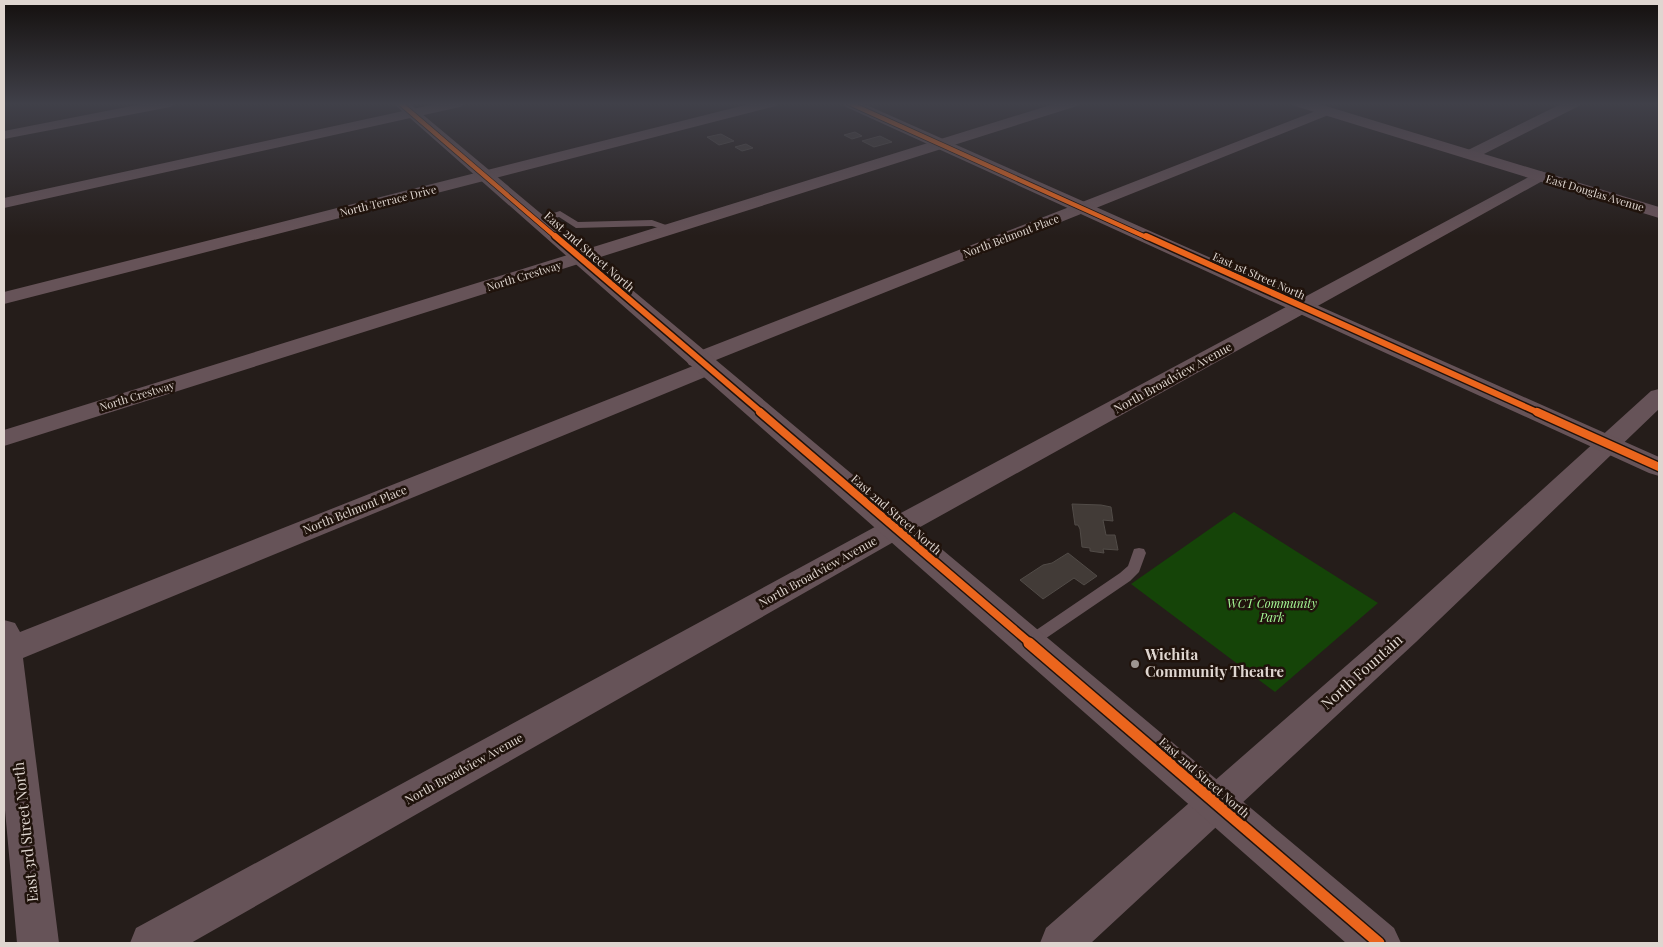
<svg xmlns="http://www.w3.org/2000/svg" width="1663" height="947" font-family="'Playfair Display',serif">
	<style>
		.green { fill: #154408 }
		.building { fill: #423b37; stroke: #514b47 }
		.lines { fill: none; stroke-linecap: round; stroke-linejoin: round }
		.service { fill: #665358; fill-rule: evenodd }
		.minor { fill: #665358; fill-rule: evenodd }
		.tertiary { fill: #665358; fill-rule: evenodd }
		.secondary { fill: #6a545a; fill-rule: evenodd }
		.cycleway-far3-casing { stroke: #20130c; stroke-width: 6 }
		.cycleway-far2-casing { stroke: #20130c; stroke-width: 9 }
		.cycleway-far1-casing { stroke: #20130c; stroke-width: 11 }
		.cycleway-casing { stroke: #20130c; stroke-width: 14 }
		.cycleway-far3 { stroke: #eb651d; stroke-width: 4.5 }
		.cycleway-far2 { stroke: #eb651d; stroke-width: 6 }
		.cycleway-far1 { stroke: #eb651d; stroke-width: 8 }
		.cycleway { stroke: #eb651d; stroke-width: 11 }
		.poi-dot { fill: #9e9590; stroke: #20130c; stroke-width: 2 }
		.labels { text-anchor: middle; stroke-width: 5; stroke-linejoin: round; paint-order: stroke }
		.far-street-label { font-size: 11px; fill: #dfd6d0; stroke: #20130c }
		.street-label { font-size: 12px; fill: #dfd6d0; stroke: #20130c }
		.park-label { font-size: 12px; font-style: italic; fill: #a5f895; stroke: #20130c }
		.near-poi-label { font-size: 15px; font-weight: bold; fill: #dfd6d0; stroke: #20130c; text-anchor: start }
		.near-street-label { font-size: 15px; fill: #dfd6d0; stroke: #20130c }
	</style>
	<rect width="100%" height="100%" fill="#251d1a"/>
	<!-- green -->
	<path class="green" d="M 1234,512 L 1378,603 L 1275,692 L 1131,584 Z"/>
	<!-- building -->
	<path class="building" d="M 855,132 L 862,136 L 852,139 L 844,135 Z
		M 721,134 L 734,141 L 719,145 L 707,137 Z
		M 880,136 L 892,142 L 874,147 L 862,141 Z
		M 746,144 L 753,148 L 742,151 L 735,147 Z
		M 1072,504 L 1101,505 L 1111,507 L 1113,521 L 1103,520 L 1106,535 L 1115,535 L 1118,550 L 1103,549 L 1104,553 L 1090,551 L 1090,548 L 1082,547 L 1080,529 L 1078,525 L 1075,525 Z
		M 1068,553 L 1097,576 L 1084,585 L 1074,578 L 1043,599 L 1020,580 L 1043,565 L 1052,563 Z"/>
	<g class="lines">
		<!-- service -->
		<path class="service" d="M 560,211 L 578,222 L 652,220 L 677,229 L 673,232 L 652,226 L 576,228 L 559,217 L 535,223 L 531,220 Z
			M 1139,548 L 1144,549 L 1146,553 L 1139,572 L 1130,581 L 1033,647 L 1028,649 L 1023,647 L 1020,643 L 1023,639 L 1120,573 L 1128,566 L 1134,549 Z"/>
		<!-- minor -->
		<path class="minor" d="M 147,103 L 177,103 L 170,107 L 4,139 L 4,131 Z
			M 440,103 L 467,103 L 460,107 L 4,208 L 4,198 Z
			M 753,103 L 778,103 L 776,106 L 4,304 L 4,292 Z
			M 1057,103 L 1079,103 L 1077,106 L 4,446 L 4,430 Z
			M 1563,103 L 1581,103 L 1579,106 L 1476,158 L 1464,158 L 1462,155 L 1464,152 Z
			M 1326,107 L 1331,108 L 1333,111 L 1331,114 L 711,362 L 715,363 L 718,368 L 715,373 L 23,658 L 59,943 L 17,943 L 4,799 L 4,620 L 15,623 L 20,632 L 693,366 L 689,365 L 686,360 L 689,355 Z
			M 1540,171 L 1546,173 L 1548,176 L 1546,179 L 904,536 L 191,943 L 130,943 L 136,928 L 884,522 Z
			M 1659,389 L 1659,409 L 1416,642 L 1091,943 L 1040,943 L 1046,928 L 1394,624 L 1651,391 Z"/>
		<!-- tertiary -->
		<path class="tertiary" d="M 393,103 L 409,103 L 1394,928 L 1401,943 L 1346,943 Z
			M 842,103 L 862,103 L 1659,457 L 1659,476 L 1649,473 L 844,106 Z"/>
		<!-- secondary -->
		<path class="secondary" d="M 1293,103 L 1316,103 L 1659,207 L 1659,218 L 1295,106 Z"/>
		<defs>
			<path id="cycleway-far3" d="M 400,103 L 557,238
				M 849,103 L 1148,238"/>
			<path id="cycleway-far2" d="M 555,236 L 762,413
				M 1146,236 L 1539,413"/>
			<path id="cycleway-far1" d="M 760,412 L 1031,644
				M 1537,412 L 1659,467"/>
			<path id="cycleway" d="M 1029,643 L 1379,943"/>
		</defs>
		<!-- cycleway-far3 casing -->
		<use href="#cycleway-far3" class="cycleway-far3-casing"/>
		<!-- cycleway-far2 casing -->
		<use href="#cycleway-far2" class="cycleway-far2-casing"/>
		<!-- cycleway-far1 casing -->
		<use href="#cycleway-far1" class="cycleway-far1-casing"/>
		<!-- cycleway casing -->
		<use href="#cycleway" class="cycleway-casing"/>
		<!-- cycleway-far3 -->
		<use href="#cycleway-far3" class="cycleway-far3"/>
		<!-- cycleway-far2 -->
		<use href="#cycleway-far2" class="cycleway-far2"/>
		<!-- cycleway-far1 -->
		<use href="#cycleway-far1" class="cycleway-far1"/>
		<!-- cycleway -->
		<use href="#cycleway" class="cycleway"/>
	</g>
	<!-- sky -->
	<linearGradient id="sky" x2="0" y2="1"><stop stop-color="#14100e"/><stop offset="0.44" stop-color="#404049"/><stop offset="1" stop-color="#404049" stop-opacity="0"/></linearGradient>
	<rect width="1663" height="236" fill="url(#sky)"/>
	<!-- markers -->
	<circle class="poi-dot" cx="1135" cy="664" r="5"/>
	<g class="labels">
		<!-- far-street labels -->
		<g class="far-street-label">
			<text transform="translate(1595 193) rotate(17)" y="4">East Douglas Avenue</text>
			<text transform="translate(388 201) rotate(-14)" y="4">North Terrace Drive</text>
			<text transform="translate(1011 236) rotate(-21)" y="4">North Belmont Place</text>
			<text transform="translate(524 276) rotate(-17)" y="4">North Crestway</text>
			<text transform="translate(1259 276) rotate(24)" y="4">East 1st Street North</text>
			<text transform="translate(137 396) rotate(-17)" y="4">North Crestway</text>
		</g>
		<!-- street labels -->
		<g class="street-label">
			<text transform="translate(589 252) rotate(41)" y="4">East 2nd Street North</text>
			<text transform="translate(1173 378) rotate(-29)" y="4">North Broadview Avenue</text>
			<text transform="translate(355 510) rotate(-22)" y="4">North Belmont Place</text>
			<text transform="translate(896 515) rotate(41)" y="4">East 2nd Street North</text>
			<text transform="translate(818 572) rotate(-29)" y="4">North Broadview Avenue</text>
			<text transform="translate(464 769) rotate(-29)" y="4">North Broadview Avenue</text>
			<text transform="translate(1204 778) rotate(41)" y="4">East 2nd Street North</text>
		</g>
		<!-- park labels -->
		<g class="park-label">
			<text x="1272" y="608">WCT Community<tspan x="1272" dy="14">Park</tspan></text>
		</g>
		<!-- near-poi labels -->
		<g class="near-poi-label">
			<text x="1145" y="660">Wichita<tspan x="1145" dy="17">Community Theatre</tspan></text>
		</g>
		<!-- near-street labels -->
		<g class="near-street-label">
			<text transform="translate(1362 672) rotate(-42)" y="5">North Fountain</text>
			<text transform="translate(26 832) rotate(-96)" y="5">East 3rd Street North</text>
		</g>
	</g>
	<!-- border -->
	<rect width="1663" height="947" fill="none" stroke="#dfd6d0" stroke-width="10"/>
</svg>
